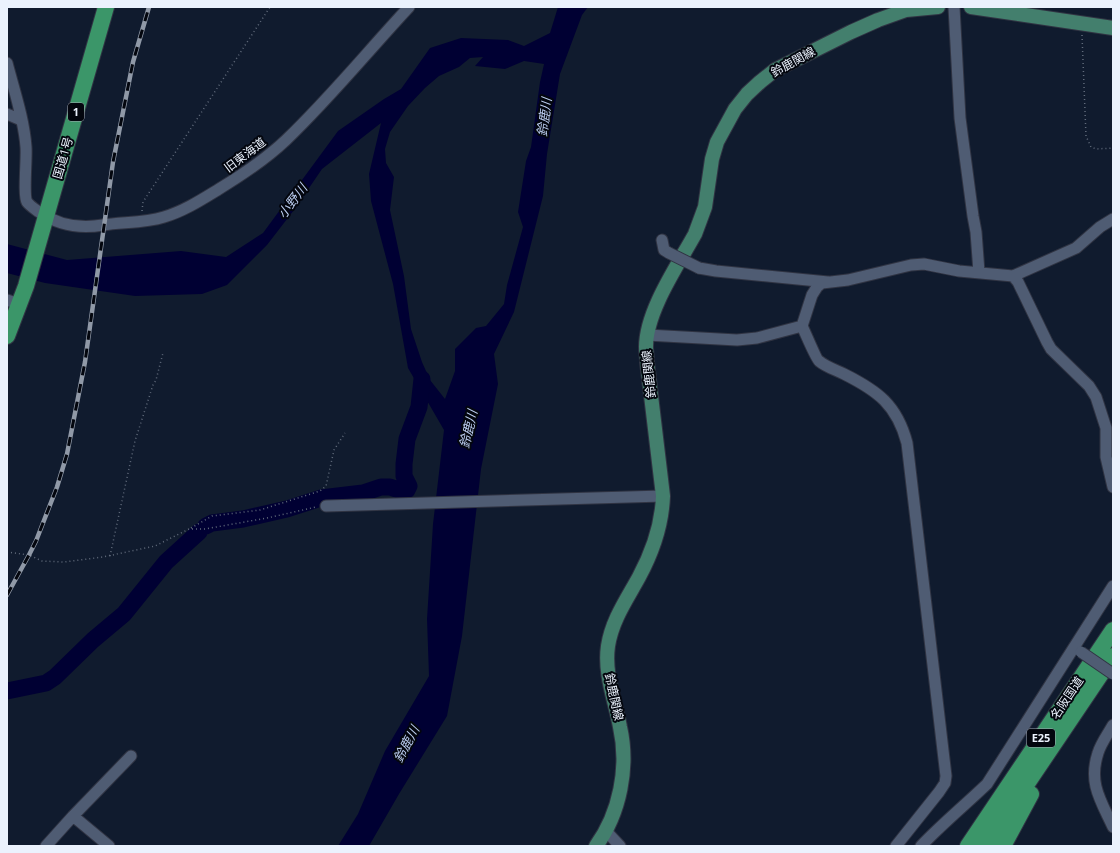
<svg xmlns="http://www.w3.org/2000/svg" width="1120" height="853" font-family="'Open Sans','Noto Sans JP',sans-serif">
	<style>
		.water { fill: #003; fill-rule: evenodd }
		.lines { fill: none; stroke-linecap: round; stroke-linejoin: round }
		.river { stroke: #003; stroke-width: 17 }
		.minor-casing { stroke: #303443; stroke-width: 13 }
		.major-casing { stroke: #303443; stroke-width: 16 }
		.highway-casing { stroke: #303443; stroke-width: 18 }
		.path { stroke: #616b7b; stroke-width: 1.5; stroke-dasharray: 1 3; stroke-linecap: butt }
		.minor { stroke: #4f5c73; stroke-width: 11 }
		.major { stroke: #437f6d; stroke-width: 14 }
		.highway { stroke: #3b9669; stroke-width: 16 }
		.rail-casing { stroke: #9099a7; stroke-width: 4.5 }
		.rail { stroke: #03060e; stroke-width: 3; stroke-dasharray: 9; stroke-linecap: butt }
		.minor-bridge-casing { stroke: #303443; stroke-width: 13; stroke-linecap: butt }
		.minor-bridge { stroke: #4f5c73; stroke-width: 11 }
		.labels { text-anchor: middle; stroke-width: 4; stroke-linejoin: round; paint-order: stroke }
		.shield { fill: #03060e; stroke: #a5abb5; stroke-width: 1 }
		.shield-label { font-size: 11px; font-weight: bold; fill: #ebf2fd }
		.street-label { font-size: 12px; fill: #ebf2fd; stroke: #03060e }
		.water-label { font-size: 13px; font-style: italic; fill: #bdcff2; stroke: #03060e }
	</style>
	<rect width="100%" height="100%" fill="#101b2e"/>
	<!-- water -->
	<path class="water" d="M 558,7 L 588,7 L 582,15 L 560,74 L 547,154 L 543,196 L 514,312 L 494,354 L 498,384 L 481,469 L 462,636 L 447,716 L 399,794 L 369,846 L 338,846 L 358,814 L 385,751 L 429,676 L 427,619 L 433,524 L 444,430 L 408,368 L 393,284 L 371,201 L 369,174 L 381,123 L 322,169 L 294,210 L 267,245 L 227,285 L 202,294 L 135,296 L 45,283 L 7,273 L 7,244 L 67,260 L 181,251 L 226,257 L 263,233 L 338,131 L 384,99 L 401,89 L 430,48 L 461,38 L 508,40 L 524,46 L 550,33 ZM 483,57 L 475,66 L 505,69 L 524,61 L 544,64 L 540,82 L 531,147 L 526,161 L 518,212 L 523,227 L 507,285 L 504,304 L 486,326 L 476,328 L 455,349 L 455,371 L 445,399 L 430,380 L 422,362 L 411,329 L 404,276 L 390,210 L 394,177 L 386,163 L 385,149 L 390,132 L 408,106 L 425,88 L 439,76 L 459,67 L 470,58 Z"/>
	<g class="lines">
		<!-- river -->
		<path class="river" d="M 206,526 L 212,523 L 243,519 L 287,509 L 321,498 L 363,493 L 381,487 L 390,487 L 402,491 L 407,490 L 409,486 L 404,476 L 404,464 L 407,439 L 419,407 L 422,379
			M 7,691 L 46,683 L 55,677 L 93,640 L 124,614 L 166,562 L 199,532"/>
		<defs>
			<path id="minor" d="M 954,7 L 960,118 L 973,216 L 976,232 L 979,272
				M 7,63 C 14,90 24,119 26,147 C 27,158 23,195 27,202 C 30,206 35,209 39,212 C 58,225 80,229 103,225 C 123,222 145,223 164,217 C 184,211 201,200 219,189 C 242,175 266,159 286,140 C 330,98 368,51 409,7
				M 7,114 L 21,120
				M 662,240 L 664,250 L 669,253
				M 699,268 L 716,271 L 828,282
				M 1013,276 L 1018,282 L 1047,342 L 1051,349 L 1089,386 L 1096,397 L 1106,428 L 1106,457 L 1113,487
				M 7,300 L 19,304
				M 647,335 L 737,340 L 757,338 L 802,326
				M 326,506 L 663,496
				M 1113,725 C 1108,734 1101,743 1098,753 C 1088,783 1101,801 1113,827
				M 73,816 L 109,846
				M 606,831 L 620,846
				M 46,846 L 73,816 L 131,756
				M 896,846 L 939,792 L 945,783 L 946,776 L 907,443 C 897,405 878,391 844,374 C 836,370 826,367 819,361 C 816,359 805,332 802,326 L 812,295 L 817,287 L 822,283 L 848,280 L 911,265 L 924,264 L 959,271 L 1013,276 L 1076,248 L 1100,227 L 1113,219
				M 921,846 C 942,824 965,805 987,784 L 1113,586"/>
			<path id="major" d="M 971,7 L 1113,28
				M 596,846 C 620,813 629,767 620,727 C 615,700 604,674 608,646 C 612,620 627,599 639,577 C 653,551 662,525 663,496 L 647,362 C 647,357 646,352 646,347 C 646,311 678,265 695,234 L 705,207 L 712,159 L 717,142 L 735,109 L 747,94 L 760,82 L 775,70 L 851,32 L 878,20 L 906,10 L 938,7"/>
			<path id="highway" d="M 7,336 L 26,286 L 106,7
				M 968,846 L 1113,630
				M 985,846 L 1113,656
				M 1003,846 L 1031,794"/>
		</defs>
		<!-- minor casing -->
		<use href="#minor" class="minor-casing"/>
		<!-- major casing -->
		<use href="#major" class="major-casing"/>
		<!-- highway casing -->
		<use href="#highway" class="highway-casing"/>
		<!-- path -->
		<path class="path" d="M 1082,35 L 1086,136 L 1091,147 L 1096,149 L 1113,148
			M 142,211 L 143,202 L 270,7
			M 191,528 L 212,516 L 260,510 L 320,491 L 326,486 L 334,450 L 345,433
			M 7,552 L 29,555 L 42,561 L 64,562 L 103,557 L 155,546 L 189,529 L 205,529 L 267,518 L 316,507
			M 110,556 L 135,441 L 153,385 L 156,380 L 163,353"/>
		<!-- minor -->
		<use href="#minor" class="minor"/>
		<!-- major -->
		<use href="#major" class="major"/>
		<!-- highway -->
		<use href="#highway" class="highway"/>
		<defs>
			<path id="rail" d="M 7,595 L 29,555 L 36,541 L 57,487 L 67,454 L 85,362 L 113,162 L 133,62 L 149,7"/>
		</defs>
		<!-- rail casing -->
		<use href="#rail" class="rail-casing"/>
		<!-- rail -->
		<use href="#rail" class="rail"/>
		<defs>
			<path id="minor-bridge" d="M 669,253 L 699,268
				M 1081,652 L 1113,674"/>
		</defs>
		<!-- minor-bridge casing -->
		<use href="#minor-bridge" class="minor-bridge-casing"/>
		<!-- minor-bridge -->
		<use href="#minor-bridge" class="minor-bridge"/>
	</g>
	<g class="labels">
		<!-- shield labels -->
		<g class="shield">
			<rect x="68" y="103" width="16" height="18" rx="3"/>
			<rect x="1027" y="729" width="28" height="18" rx="3"/>
		</g>
		<g class="shield-label">
			<text x="76" y="116">1</text>
			<text x="1041" y="742">E25</text>
		</g>
		<!-- street labels -->
		<g class="street-label">
			<text transform="translate(793 62) rotate(-29)" y="4">鈴鹿関線</text>
			<text transform="translate(245 155) rotate(-37)" y="4">旧東海道</text>
			<text transform="translate(63 158) rotate(-74)" y="4">国道1号</text>
			<text transform="translate(649 374) rotate(-96)" y="4">鈴鹿関線</text>
			<text transform="translate(614 697) rotate(78)" y="4">鈴鹿関線</text>
			<text transform="translate(1067 698) rotate(-56)" y="4">名阪国道</text>
		</g>
		<!-- water labels -->
		<g class="water-label">
			<text transform="translate(544 117) rotate(-83)" y="5">鈴鹿川</text>
			<text transform="translate(292 201) rotate(-53)" y="5">小野川</text>
			<text transform="translate(468 429) rotate(-77)" y="5">鈴鹿川</text>
			<text transform="translate(406 744) rotate(-62)" y="5">鈴鹿川</text>
		</g>
	</g>
	<!-- border -->
	<rect width="1120" height="853" fill="none" stroke="#ebf2fd" stroke-width="16"/>
</svg>
